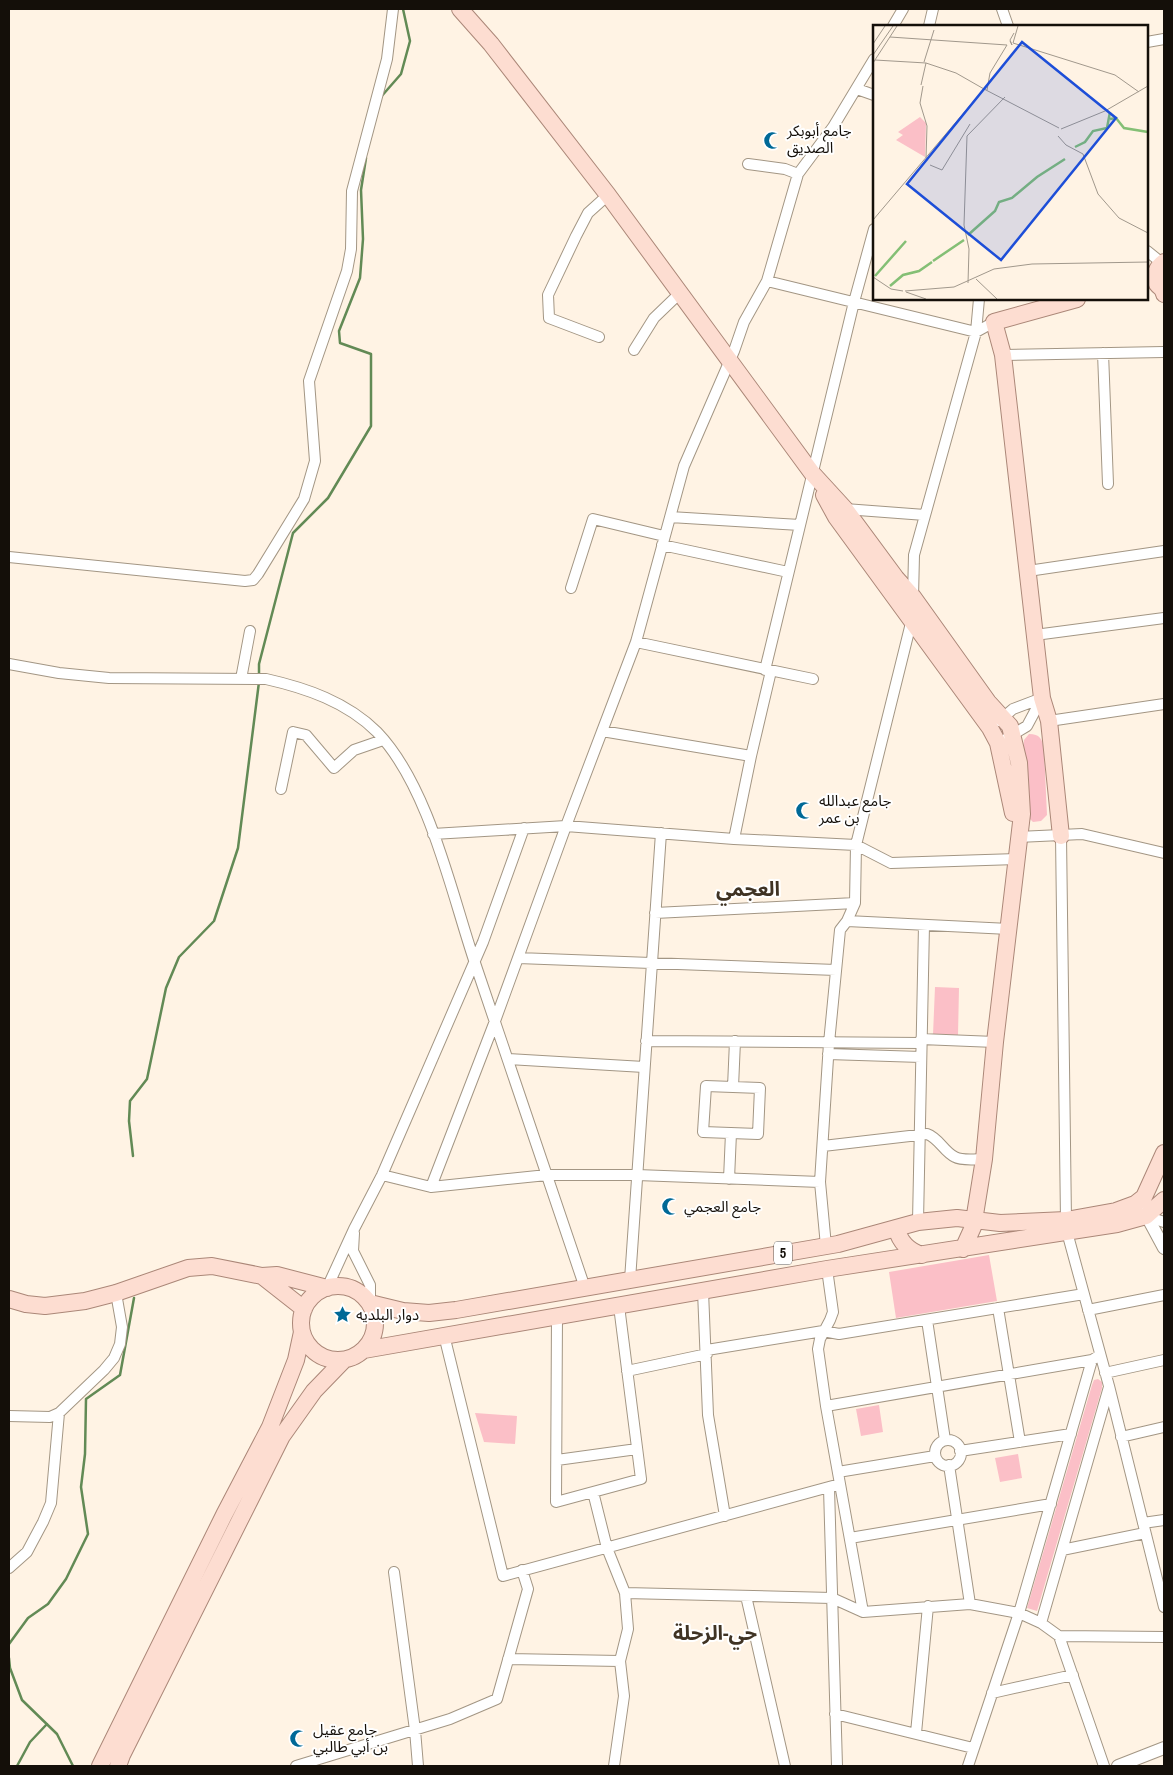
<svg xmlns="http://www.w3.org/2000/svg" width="1173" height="1775" font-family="'Archivo Narrow','Noto Sans Arabic',sans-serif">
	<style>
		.green { fill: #fbbfc7 }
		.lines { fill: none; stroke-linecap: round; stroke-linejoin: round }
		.stream { stroke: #628a55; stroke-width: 2.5 }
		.minor-casing { stroke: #a39684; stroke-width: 12 }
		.tertiary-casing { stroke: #a39684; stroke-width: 14 }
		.primary-casing { stroke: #ab8778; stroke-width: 18 }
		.minor { stroke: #fff; stroke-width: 10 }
		.tertiary { stroke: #fff; stroke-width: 12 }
		.primary { stroke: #fdddd1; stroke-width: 16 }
		.labels { text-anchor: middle; stroke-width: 4; stroke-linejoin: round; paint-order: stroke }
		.shield { fill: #fff; stroke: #5a5753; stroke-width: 1 }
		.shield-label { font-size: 14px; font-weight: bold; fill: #140f09 }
		.poi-label { font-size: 15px; fill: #140f09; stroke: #fff; text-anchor: start }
		.district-label { font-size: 20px; font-weight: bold; fill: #3f3324; stroke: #fff }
		.inset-river { fill: none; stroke: #84bf75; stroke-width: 2.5 }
		.inset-road { fill: none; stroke: #a1988c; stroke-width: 1 }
		.view { fill: #1d4ed8; fill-opacity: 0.15; stroke: #1d4ed8; stroke-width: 2.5 }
		.inset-edge { fill: none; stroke: #140f09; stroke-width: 2.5 }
	</style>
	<rect width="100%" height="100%" fill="#fff3e4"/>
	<!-- green -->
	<path class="green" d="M 1029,734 C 1040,734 1042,739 1044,749 L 1047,815 L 1041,821 L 1033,822 L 1027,816 L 1023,750 L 1024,740 Z
		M 935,987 L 959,988 L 958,1035 L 933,1035 Z
		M 989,1255 L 997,1301 L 896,1318 L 889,1272 Z
		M 1098,1379 L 1102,1382 L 1102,1388 L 1037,1611 L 1027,1608 L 1092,1385 L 1094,1380 Z
		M 879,1405 L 883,1432 L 861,1436 L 856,1409 Z
		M 475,1413 L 517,1416 L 515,1444 L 484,1442 Z
		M 1018,1454 L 1022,1478 L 1000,1482 L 995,1458 Z"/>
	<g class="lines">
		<!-- stream -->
		<path class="stream" d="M 380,98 L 401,74 L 410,41 L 403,9
			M 259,676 L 259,664 L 293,533 L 328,498 L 371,426 L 371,354 L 340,343 L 339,331 L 360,278 L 363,239 L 361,190 L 366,158
			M 133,1156 L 129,1121 L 130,1101 L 147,1079 L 166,988 L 179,957 L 214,921 L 238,848 L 259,682
			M 9,1644 L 28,1618 L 48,1604 L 66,1579 L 88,1534 L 81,1487 L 85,1454 L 86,1399 L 120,1375 L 134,1298
			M 9,1658 L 10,1668 L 22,1700 L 57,1734 L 73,1766
			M 17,1766 L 30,1742 L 47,1724"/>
		<defs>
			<path id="minor" d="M 1002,9 L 1008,26
				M 893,26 L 903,9
				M 929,26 L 933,9
				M 1147,42 L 1164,39
				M 857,89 L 874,95
				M 748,164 L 785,169 L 798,174
				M 1147,251 L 1162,263
				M 767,281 L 976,332 L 979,299
				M 599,337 L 549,318 L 548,295 L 576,236 L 588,213 L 608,195
				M 634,350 L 654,318 L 680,293
				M 1103,353 L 1108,484
				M 1003,355 L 1164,352
				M 845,509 L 925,515
				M 670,517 L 800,525
				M 662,545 L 788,572
				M 9,557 L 245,581 L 253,580 L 258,574 L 304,499 L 315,461 L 309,381 L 347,271 L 351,249 L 352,191 L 387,59 L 393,9
				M 1028,571 L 1164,551
				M 571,588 L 593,519 L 664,536
				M 913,597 L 914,555 L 976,332 L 994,322
				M 1035,635 L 1164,618
				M 636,642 L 813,679
				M 9,664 L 59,673 L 109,678 L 266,679 C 306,688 347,702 377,732 C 429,786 451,892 475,963 C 511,1071 549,1179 585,1288
				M 765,670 L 854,302 L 874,229
				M 241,679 L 250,631
				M 999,721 L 1013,709 L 1042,698 L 1027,726 L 1007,738
				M 1049,721 L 1164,704
				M 602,731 L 751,756
				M 281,789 L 293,732 L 306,735 L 334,768 L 354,750 L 383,740
				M 433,834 L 566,826 L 734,839 L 856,845 L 891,863 L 1017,859
				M 1061,836 L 1066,1220
				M 1018,837 L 1082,834 L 1164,853
				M 734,839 L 751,756 L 771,671
				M 655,913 L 855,903
				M 847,921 L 1009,929
				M 518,958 L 836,970
				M 921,1039 L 995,1042
				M 646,1041 L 921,1043
				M 828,1054 L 921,1057
				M 508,1059 L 644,1067
				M 706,1086 L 760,1088 L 758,1134 L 703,1132 Z
				M 733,1087 L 735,1041
				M 823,1146 L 927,1134 C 939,1138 944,1152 955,1157 C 962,1161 976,1159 984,1159
				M 382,1175 L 431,1187 L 547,1175 L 637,1175 L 820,1182
				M 729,1179 L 731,1133
				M 431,1187 L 495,1021 L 566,826 L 636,642 L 684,466 L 734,351 L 744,322 L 767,281 L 798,174 L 833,127 L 874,59
				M 1146,1216 L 1164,1222
				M 918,1222 L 924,925
				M 1067,1232 L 1109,1386 L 1164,1607
				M 354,1233 L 353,1251 L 370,1285 L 370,1303
				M 826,1246 L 820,1182 L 829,1043 L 840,930 L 847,921 L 855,903 L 856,845 L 912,619
				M 827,1269 L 833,1312 L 830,1320 L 820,1339 L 818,1349 L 826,1406 L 863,1612
				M 630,1280 L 661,833
				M 327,1288 L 354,1229 L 382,1175 L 483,942 L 524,828
				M 703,1291 L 708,1415 L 725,1516
				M 998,1308 L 1020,1442
				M 1088,1310 L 1164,1295
				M 557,1316 L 556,1502 L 641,1479 L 619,1306
				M 927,1320 L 945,1440
				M 444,1335 L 503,1576 L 840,1484
				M 707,1350 L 823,1331 L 839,1334 L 1084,1294
				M 627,1371 L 707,1354
				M 1105,1373 L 1164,1360
				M 826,1406 L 1092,1360
				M 9,1416 L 50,1417 L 59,1413 L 104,1370 L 114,1358 L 120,1344 L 122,1327 L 116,1293
				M 1121,1437 L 1164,1427
				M935 1453a13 13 0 1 1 26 0a13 13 0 1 1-26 0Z
				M 960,1451 L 1071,1434
				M 557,1460 L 637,1449
				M 949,1465 L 970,1604
				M 838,1472 L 935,1456
				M 829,1488 L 837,1766
				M 593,1492 L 607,1548 L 625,1593 L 628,1629 L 620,1661 L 624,1696 L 614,1766
				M 1143,1523 L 1164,1520
				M 850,1538 L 1051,1504
				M 1062,1550 L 1145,1533
				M 9,1568 L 27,1552 L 43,1522 L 51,1503 L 59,1413
				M 394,1572 L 415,1730 L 418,1766
				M 625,1593 L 832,1598 L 863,1612 L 970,1604 L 1019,1613 L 1041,1623 L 1059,1636 L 1164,1637
				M 746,1596 L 785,1766
				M 1041,1623 L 1109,1387
				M 1059,1636 L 1104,1766
				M 508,1659 L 620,1661
				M 992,1693 L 1073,1675
				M 835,1714 L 973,1748
				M 916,1733 L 928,1606
				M 296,1766 L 450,1719 L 497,1699 L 528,1589 L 522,1570
				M 968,1766 L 1019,1613 L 1092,1360 L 1100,1355"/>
			<path id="tertiary" d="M 1143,1209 L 1164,1248
				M 1118,1766 L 1164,1748"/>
			<path id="primary" d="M 460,9 L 491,44 L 608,195 L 812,473 L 845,509 L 896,578 L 913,597 L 988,702 L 1010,726 L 1019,763 L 1022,814 L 995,1042 L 984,1159 L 973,1227 L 963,1249
				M 1164,262 C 1157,267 1153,275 1157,284 C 1160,288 1163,288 1164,294
				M 824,495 L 836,517 L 990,728 L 998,743 L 1013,813
				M 1061,836 L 1049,721 L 1042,698 L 1003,355 L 994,322 L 1077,299
				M 896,1228 C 900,1242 908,1251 922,1255
				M 262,1276 L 304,1309
				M301 1323a37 37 0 1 1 74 0a37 37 0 1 1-74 0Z
				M 9,1299 L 26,1304 L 45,1306 L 85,1301 L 116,1293 L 188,1268 L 212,1266 L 262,1276 L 277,1275 L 327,1288
				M 370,1303 L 403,1311 L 429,1313 L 456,1310 L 838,1244 L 918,1222 L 957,1218 L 1000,1223 L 1066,1220 L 1116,1211 L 1135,1204 L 1144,1197 L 1164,1153
				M 364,1350 L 827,1269 L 1117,1224 L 1146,1216 L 1164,1200
				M 100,1766 L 224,1515 L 270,1427 L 296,1360 L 302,1332
				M 118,1766 L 122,1755 L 282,1436 L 314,1391 L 344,1360"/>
		</defs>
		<!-- minor casing -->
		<use href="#minor" class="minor-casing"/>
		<!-- tertiary casing -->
		<use href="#tertiary" class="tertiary-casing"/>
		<!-- primary casing -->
		<use href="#primary" class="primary-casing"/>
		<!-- minor -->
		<use href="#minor" class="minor"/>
		<!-- tertiary -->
		<use href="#tertiary" class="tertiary"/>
		<!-- primary -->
		<use href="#primary" class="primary"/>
	</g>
	<!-- icons -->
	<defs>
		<symbol id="mosque-bare" viewBox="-9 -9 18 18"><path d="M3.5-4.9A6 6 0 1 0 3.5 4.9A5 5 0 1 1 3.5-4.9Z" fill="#006997" stroke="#fff" stroke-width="2.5" paint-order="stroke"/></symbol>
		<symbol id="sight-bare" viewBox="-9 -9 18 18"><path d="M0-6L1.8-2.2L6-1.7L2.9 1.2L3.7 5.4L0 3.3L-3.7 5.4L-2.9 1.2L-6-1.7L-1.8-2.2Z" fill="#006997" stroke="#fff" stroke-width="2.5" paint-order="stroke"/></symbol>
	</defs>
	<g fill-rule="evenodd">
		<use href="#mosque-bare" x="760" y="128" width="25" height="25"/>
		<use href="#mosque-bare" x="792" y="798" width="25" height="25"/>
		<use href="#mosque-bare" x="658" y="1194" width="25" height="25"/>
		<use href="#sight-bare" x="330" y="1302" width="25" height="25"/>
		<use href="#mosque-bare" x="286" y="1726" width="25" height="25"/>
	</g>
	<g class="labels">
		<!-- shield labels -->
		<rect class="shield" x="774" y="1241.5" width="18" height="23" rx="4"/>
		<g class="shield-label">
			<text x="783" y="1258">5</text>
		</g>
		<!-- poi labels -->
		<g class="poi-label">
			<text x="787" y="136">جامع أبوبكر<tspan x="787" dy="17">الصديق</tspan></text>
			<text x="819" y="806">جامع عبدالله<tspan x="819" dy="17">بن عمر</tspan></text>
			<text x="684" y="1212">جامع العجمي</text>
			<text x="356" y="1320">دوار البلديه</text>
			<text x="313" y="1735">جامع عقيل<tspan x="313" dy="17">بن أبي طالبي</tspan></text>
		</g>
		<!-- district labels -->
		<g class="district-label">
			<text x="748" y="896">العجمي</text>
			<text x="715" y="1640">حي-الزحلة</text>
		</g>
	</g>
	<!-- overview -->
	<g transform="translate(873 25)">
		<rect width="275" height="275" fill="#fff3e4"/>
		<path d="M 47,92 L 53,98 L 52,132 L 23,115 L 30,110 L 25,107 Z" fill="#fbbfc7"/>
		<path class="inset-river" d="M 237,94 L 243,93 L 251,103 L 275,107M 202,122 L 212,117 L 220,106 L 234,103 L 237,87M 95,210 L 122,186 L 126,177 L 139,173 L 164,152 L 192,134M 60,236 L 91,215M 2,251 L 33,216M 17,261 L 30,250 L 46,246 L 59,237"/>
		<path class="inset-road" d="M 145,1 L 140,18 L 242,50 L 266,67M 17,12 L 134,20M 137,16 L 139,20 L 137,15 L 141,8M 0,19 L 12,1M 0,30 L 20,1M 2,35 L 53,38 L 83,48 L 111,64M 51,37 L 61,5M 0,38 L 24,1M 48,60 L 53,38M 50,61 L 47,78 L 54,101 L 53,133M 114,65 L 117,48 L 134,20M 188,104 L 232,86 L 275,61M 185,111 L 193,120 L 210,129 L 225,169 L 246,193 L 275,208M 57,140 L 69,145 L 97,99M 0,195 L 111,64 L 186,103M 0,252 L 18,264 L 30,266M 103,254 L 124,274M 95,258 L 96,224 L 91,200 L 94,111 L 132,72M 32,266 L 81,262 L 121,244 L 159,239 L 275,237M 33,267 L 53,274"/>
		<path class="view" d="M 149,17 L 243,93 L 128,235 L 34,159 Z"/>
		<rect width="275" height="275" class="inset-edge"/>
	</g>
	<!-- border -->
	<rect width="1173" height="1775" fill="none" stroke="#140f09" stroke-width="20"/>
</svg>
